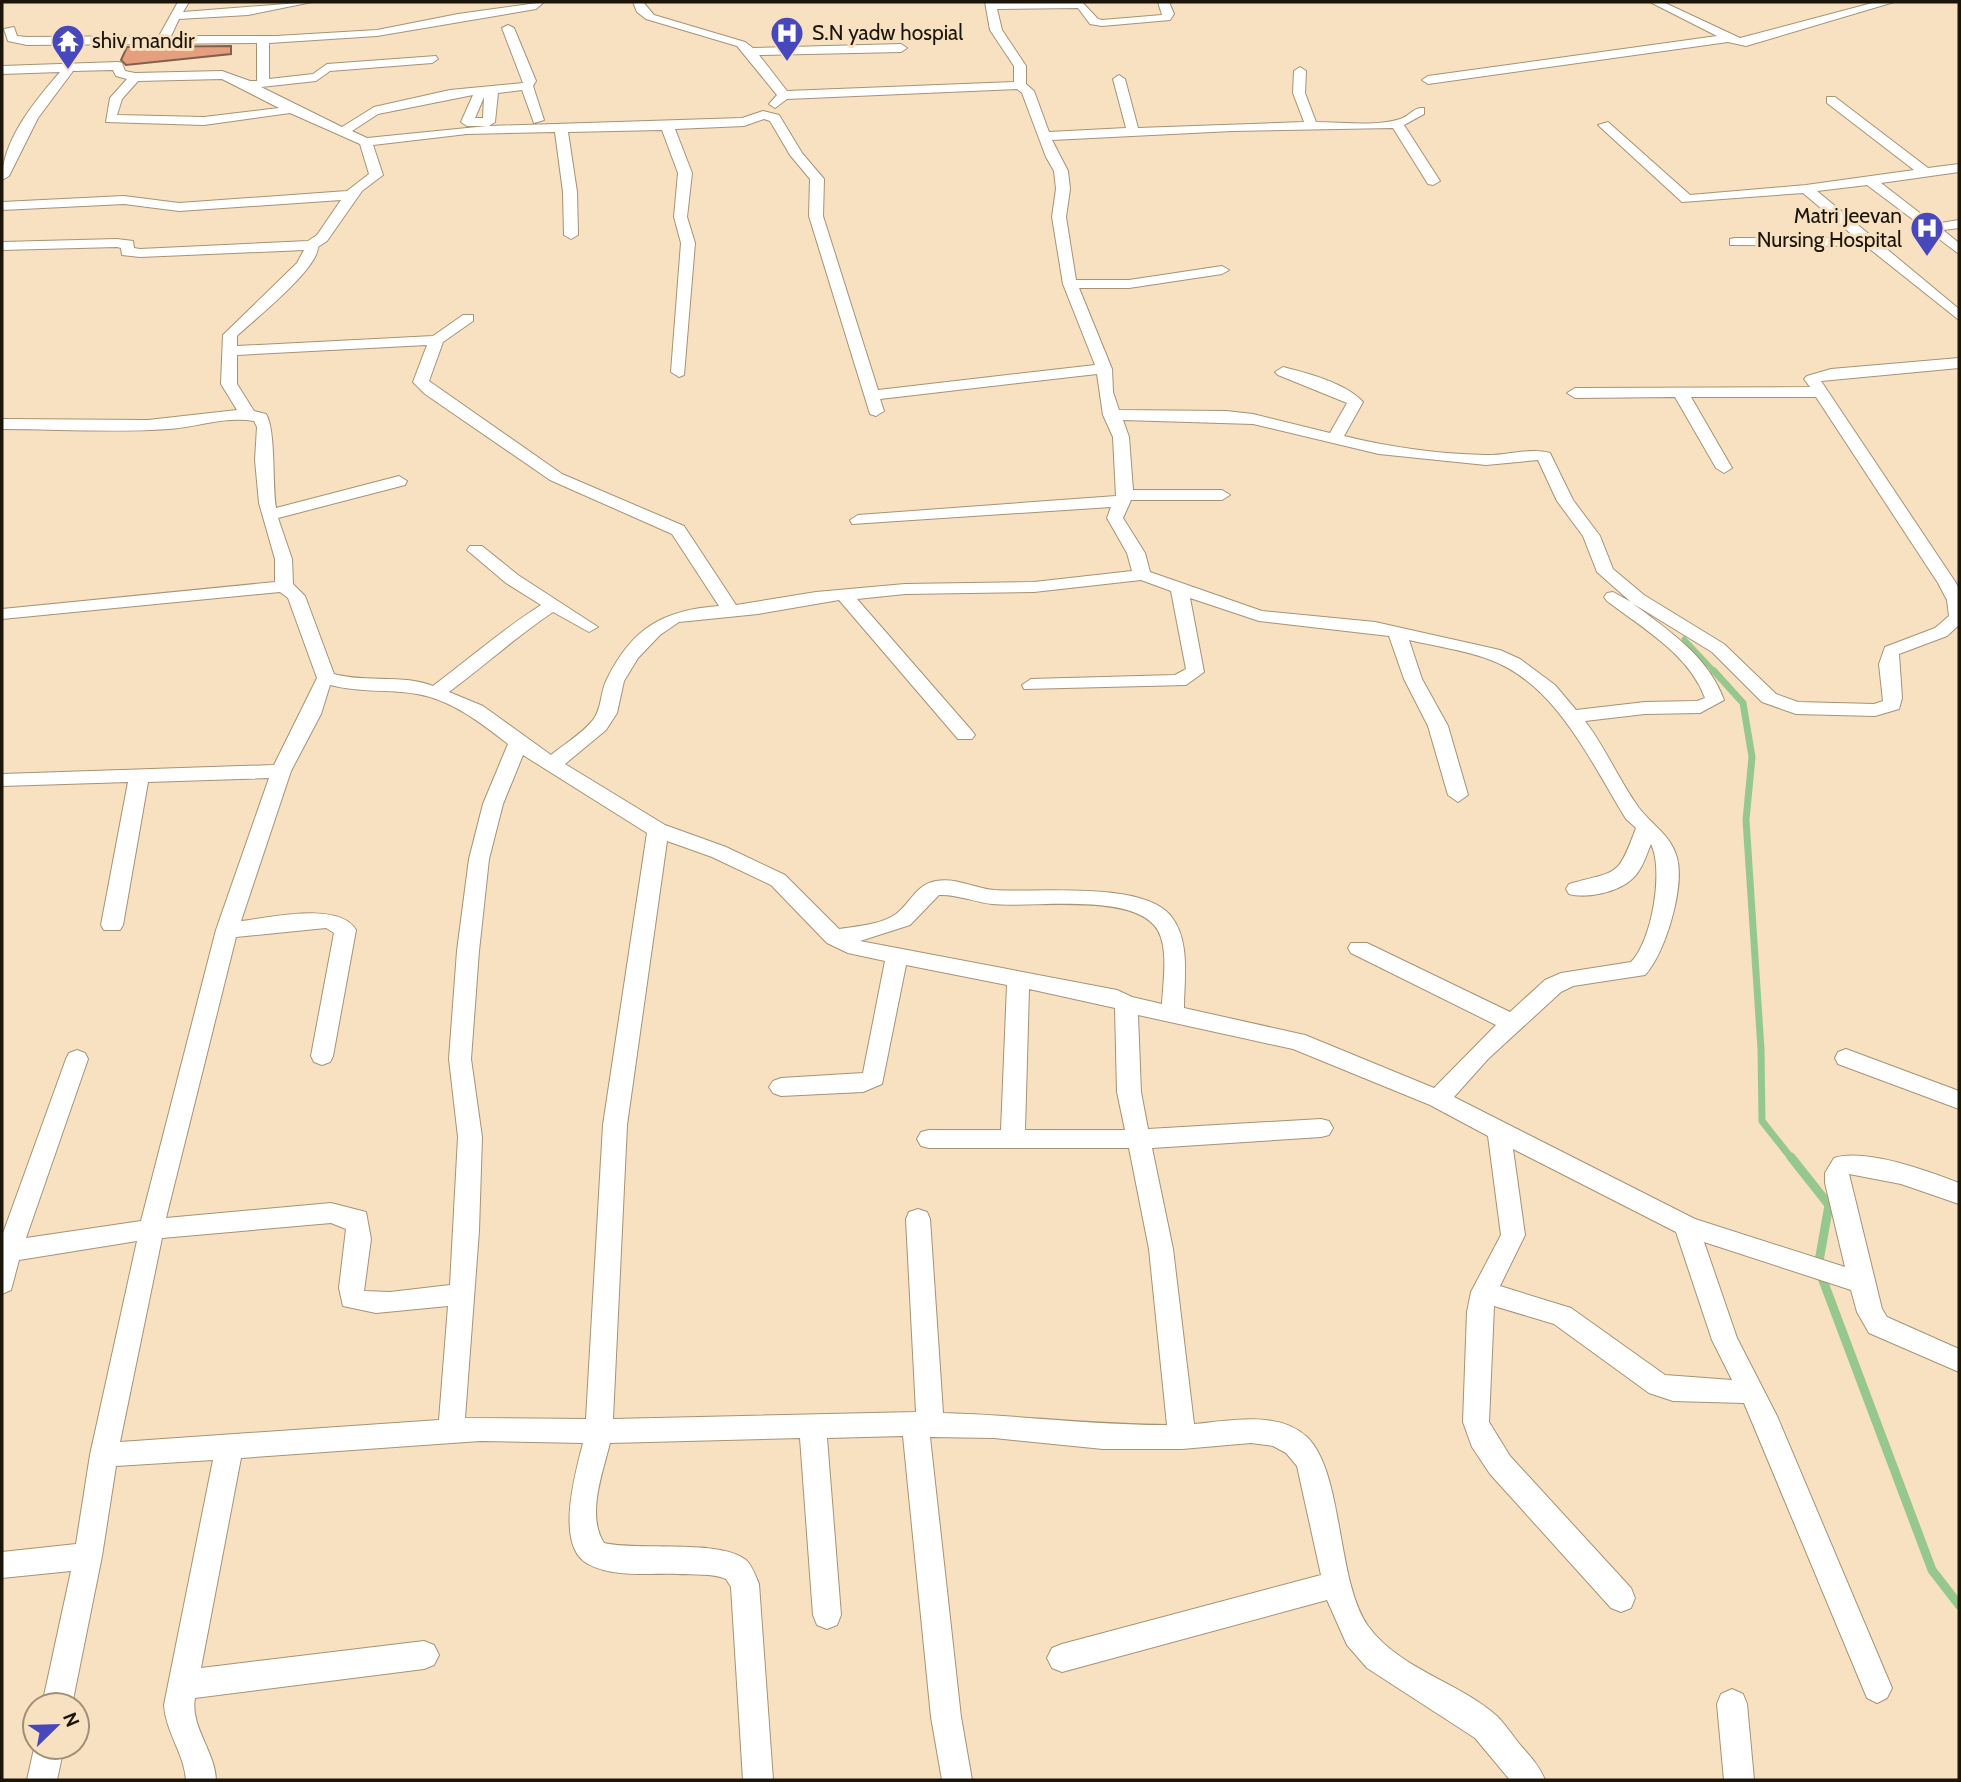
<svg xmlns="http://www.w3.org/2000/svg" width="1961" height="1782" font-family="Cabin,sans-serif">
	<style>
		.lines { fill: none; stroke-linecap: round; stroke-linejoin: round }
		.stream-far2 { stroke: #96c88e; stroke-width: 5 }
		.stream-far1 { stroke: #96c88e; stroke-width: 7 }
		.stream { stroke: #96c88e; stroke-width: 9 }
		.building { fill: #e59e7e; stroke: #816051; stroke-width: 2 }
		.street-casing { stroke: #a79274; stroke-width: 2 }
		.street { fill: #fff; fill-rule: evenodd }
		.labels { text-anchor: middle; stroke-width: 6; stroke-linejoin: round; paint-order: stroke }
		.far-poi-label { font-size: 21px; fill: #1b1408; stroke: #f8e1c1; text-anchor: start }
	</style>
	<rect width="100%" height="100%" fill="#f8e1c1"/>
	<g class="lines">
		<!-- stream-far2 -->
		<path class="stream-far2" d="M 1684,639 L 1716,673"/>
		<!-- stream-far1 -->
		<path class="stream-far1" d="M 1714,671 L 1743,703 L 1752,757 L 1746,820 L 1761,1049 L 1762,1121 L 1792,1159"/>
		<!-- stream -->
		<path class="stream" d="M 1791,1157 L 1829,1205 L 1818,1267 L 1932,1570 L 1959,1605"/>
	</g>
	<!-- building -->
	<path class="building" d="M 231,46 L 231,54 L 126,65 L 121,60 L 127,47 Z"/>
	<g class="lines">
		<defs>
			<path id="street" d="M 178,2 L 189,2 L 183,12 L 312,2 L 248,15 L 179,19 L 171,36 L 276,36 L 377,30 L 458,14 L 544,2 L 536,9 L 377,36 L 269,43 L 269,79 L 313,74 L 327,64 L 436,56 L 438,59 L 432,63 L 330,71 L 316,81 L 261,87 L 342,127 L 374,107 L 450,90 L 523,83 L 502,28 L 508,25 L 514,28 L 536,81 L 533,86 L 544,120 L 534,123 L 522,90 L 498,93 L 495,122 L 489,126 L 742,118 L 763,111 L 779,115 L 802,153 L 824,179 L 823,216 L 878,390 L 1095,365 L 1063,284 L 1052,217 L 1056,189 L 1054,171 L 1046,157 L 1022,93 L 1017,89 L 787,99 L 775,108 L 769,104 L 777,95 L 737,46 L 646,19 L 637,12 L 633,2 L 643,2 L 654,15 L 745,42 L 753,48 L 901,44 L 907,48 L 901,52 L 759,55 L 787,91 L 1014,82 L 1014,66 L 990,30 L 985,2 L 1082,2 L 1098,19 L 1102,20 L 1162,15 L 1158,2 L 1169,2 L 1174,14 L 1170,20 L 1102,26 L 1090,24 L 1078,8 L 997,9 L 1002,30 L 1026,66 L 1026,84 L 1034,91 L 1049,132 L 1126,128 L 1113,79 L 1119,75 L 1125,79 L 1138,128 L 1304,122 L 1293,93 L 1294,71 L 1300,67 L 1306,71 L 1305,93 L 1316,122 C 1342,122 1375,127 1400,119 C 1410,116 1413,107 1424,108 L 1424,114 L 1404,125 L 1440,181 L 1433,185 L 1428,184 L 1393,128 L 1232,131 L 1052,140 L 1068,171 L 1070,189 L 1066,217 L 1076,280 L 1129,280 L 1222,266 L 1229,270 L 1222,274 L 1129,288 L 1079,288 L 1112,369 L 1113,392 L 1119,410 L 1226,411 L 1253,414 L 1330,433 L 1347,403 L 1278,375 L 1275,372 L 1283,367 C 1307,373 1346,383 1363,402 L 1344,436 C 1389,447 1438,454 1485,455 C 1507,456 1528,447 1550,453 L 1573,500 L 1600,536 L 1613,569 L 1644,595 L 1724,644 L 1776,694 L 1798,702 L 1874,704 L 1883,701 L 1879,664 L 1885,647 L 1935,628 L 1949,616 L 1947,600 L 1938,583 L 1816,397 L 1691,397 L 1732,468 L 1724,473 L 1716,468 L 1675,397 L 1575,398 L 1567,393 L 1575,388 L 1810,387 L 1804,379 L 1807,376 L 1831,369 L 1959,358 L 1959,368 L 1821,381 L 1956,583 L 1959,589 L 1959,625 L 1947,636 L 1899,654 L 1902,698 L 1899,709 L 1875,716 L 1796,714 L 1762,702 L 1712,652 L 1632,603 C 1668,630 1708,656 1724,700 L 1700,713 L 1645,714 L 1585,721 C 1606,748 1619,781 1639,808 C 1653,826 1671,835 1677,858 C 1685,887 1665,954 1645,975 L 1573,986 L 1561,992 L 1488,1059 L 1454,1097 L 1695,1219 L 1845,1267 L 1825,1183 L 1825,1173 L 1834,1158 C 1866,1148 1928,1171 1959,1183 L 1959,1204 L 1901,1184 L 1849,1174 L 1882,1309 L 1887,1317 L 1959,1349 L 1959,1372 L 1869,1333 L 1857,1312 L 1851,1290 L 1704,1242 L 1737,1338 L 1777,1416 L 1892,1688 L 1887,1698 L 1877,1703 L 1867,1698 L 1744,1403 L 1673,1401 L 1649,1393 L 1554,1324 L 1494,1306 L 1489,1422 L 1510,1456 L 1631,1588 L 1635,1598 L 1631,1608 L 1621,1612 L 1611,1608 L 1490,1474 L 1472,1447 L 1463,1422 L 1467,1312 L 1471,1292 L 1501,1235 L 1488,1136 L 1430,1105 L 1293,1049 L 1138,1015 L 1141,1092 L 1148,1129 L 1321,1119 L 1329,1121 L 1333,1128 L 1329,1135 L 1321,1137 L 1152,1148 L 1173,1249 L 1194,1424 C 1229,1421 1278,1410 1307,1437 C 1344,1473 1336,1581 1368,1626 C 1400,1670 1460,1682 1498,1717 C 1506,1726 1514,1737 1521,1746 C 1531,1757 1540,1767 1545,1780 L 1510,1780 L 1475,1738 L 1367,1668 L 1347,1645 L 1327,1600 L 1062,1672 L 1052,1668 L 1047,1658 L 1052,1648 L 1062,1644 L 1321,1575 L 1297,1466 L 1286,1453 L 1273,1446 L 1251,1443 L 1182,1449 L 1103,1449 L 994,1438 L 930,1437 L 961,1717 L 972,1780 L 942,1780 L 931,1717 L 903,1436 L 827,1438 L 841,1615 L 837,1625 L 827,1629 L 817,1625 L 813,1615 L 800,1438 L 610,1443 C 603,1472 586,1515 604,1543 C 638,1551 721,1539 746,1560 C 752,1565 756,1577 759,1584 L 773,1780 L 743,1780 L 731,1587 L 726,1579 C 712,1573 693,1575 678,1574 C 651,1573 613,1578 588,1564 C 554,1546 576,1471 583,1443 L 480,1441 L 241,1458 L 201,1668 L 424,1641 L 434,1645 L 439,1655 L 434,1665 L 424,1669 L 195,1698 C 190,1727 215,1751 216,1780 L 186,1780 C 184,1753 166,1733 164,1705 L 213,1460 L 116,1466 L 102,1556 L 72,1705 L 42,1705 L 71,1571 L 2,1578 L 2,1552 L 76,1544 L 90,1455 L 137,1241 L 19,1260 L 11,1290 L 2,1294 L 2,1236 L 66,1059 L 69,1053 L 77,1050 L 85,1053 L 88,1059 L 26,1238 L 141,1221 L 216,930 L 269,778 L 148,782 L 123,925 L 120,930 L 104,930 L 101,925 L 128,782 L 2,786 L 2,774 L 274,765 L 317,678 L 288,598 L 280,592 L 2,619 L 2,609 L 275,582 L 275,559 L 259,503 L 255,460 L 257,427 L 254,421 C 225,416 197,427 169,429 C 113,433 57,429 2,429 L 2,419 L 148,420 L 237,410 L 221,384 L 223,335 L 297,263 L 304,250 L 140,257 L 122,255 L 121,248 L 117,247 L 2,250 L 2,242 L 117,239 L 133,241 L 134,248 L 140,249 L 308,241 L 317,235 L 341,200 L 179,211 L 124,204 L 2,210 L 2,202 L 124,196 L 179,203 L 347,191 L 369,174 L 360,144 L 290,113 L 204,125 L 106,122 L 110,98 L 127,79 L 116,76 L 113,70 L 73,71 L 38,118 L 9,176 L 2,180 C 2,140 35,101 60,72 L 2,74 L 2,66 L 118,62 L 122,63 L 125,71 L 135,73 L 222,71 L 250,81 L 257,81 L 257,43 L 27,45 L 8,41 L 4,29 L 14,27 L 17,36 L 27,37 L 159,36 ZM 222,79 L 279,108 L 204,117 L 117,115 L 122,99 L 138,81 ZM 473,95 L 461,122 L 467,126 L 487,126 L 367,138 L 352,131 L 378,114 ZM 484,97 L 483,118 L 475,118 ZM 764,119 L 770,121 L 790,155 L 810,179 L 809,216 L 870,414 L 876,416 L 884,411 L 880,399 L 1097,374 L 1103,415 L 1113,437 L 1116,496 L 858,515 L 850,520 L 852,524 L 1111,507 L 1107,518 L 1127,553 L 1132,571 L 1034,582 L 905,584 L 816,592 L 736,605 L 684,526 L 562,474 L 429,381 L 443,342 L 473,321 L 473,315 L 463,315 L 433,336 L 237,346 L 237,336 C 255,319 318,269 318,247 L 327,241 L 362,191 L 383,175 L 373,145 L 467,134 L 555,132 L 563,192 L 564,235 L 571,239 L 578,235 L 577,192 L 568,132 L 662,130 L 678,173 L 674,217 L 681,243 L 671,372 L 679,377 L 684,375 L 695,243 L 687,217 L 692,173 L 675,129 L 744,126 ZM 427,345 L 413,382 L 425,394 L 550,480 L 672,534 L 719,606 C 663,610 632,628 607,679 C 600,692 602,709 593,720 C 582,734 564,744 551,755 L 483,706 L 449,692 C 484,666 517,636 553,612 L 589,632 L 598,627 L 518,575 L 482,546 L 470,546 L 467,550 L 506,583 L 541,605 C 503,629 469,659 433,686 C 403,674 366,683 334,674 L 305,596 L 293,584 L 292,559 L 278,518 L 405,485 L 407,481 L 399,476 L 276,508 C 272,484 276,430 266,414 L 254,411 L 237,384 L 237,355 ZM 1123,420 L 1253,424 L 1379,454 L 1486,465 L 1538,460 L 1557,501 L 1583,536 L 1597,572 L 1631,602 L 1613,592 L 1607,593 L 1604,597 L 1607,601 C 1642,628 1689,654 1705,698 L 1697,701 L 1645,702 L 1576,710 L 1555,685 L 1520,659 L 1500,650 L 1375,622 L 1262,611 L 1150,572 L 1145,553 L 1123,518 L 1131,500 L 1222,500 L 1230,495 L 1222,490 L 1133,490 L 1129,437 ZM 1141,580 L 1171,591 L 1186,669 L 1175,675 L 1031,679 L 1022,685 L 1024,689 L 1186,685 L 1204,672 L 1190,598 L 1259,621 L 1389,636 L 1404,679 L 1428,726 L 1448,795 L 1458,802 L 1468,795 L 1448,726 L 1422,679 L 1409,640 C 1435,646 1463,650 1488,659 C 1556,683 1590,761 1626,819 L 1636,828 C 1617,880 1617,870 1569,884 L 1566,889 L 1569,894 C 1586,899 1619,892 1632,879 C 1642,870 1646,856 1651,844 C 1664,870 1652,941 1631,962 L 1561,973 L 1545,980 L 1510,1012 L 1367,943 L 1351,943 L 1348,948 L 1351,953 L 1496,1025 L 1434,1088 L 1305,1035 L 1184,1008 C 1184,978 1191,940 1170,915 C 1141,881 1036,893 994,890 C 974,888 955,877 936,881 C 915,885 911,903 896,914 C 880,925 858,926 839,929 L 785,875 L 726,847 L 665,825 L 565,764 L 606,730 L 617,713 L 624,681 L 638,658 L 660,635 L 679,622 L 758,614 L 839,600 L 958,739 L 972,739 L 975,735 L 972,731 L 857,599 L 905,594 L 1034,592 ZM 330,685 C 360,693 388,689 417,694 C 452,700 481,723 508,744 L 483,804 L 469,859 L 457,951 L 449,1059 L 458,1137 L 450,1285 L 390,1292 L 364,1291 L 371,1239 L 366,1212 L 331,1203 L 166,1218 L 236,937 L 326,928 L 334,933 L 311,1056 L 314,1062 L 322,1065 L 330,1062 L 333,1056 L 356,930 C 339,901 270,918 241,921 L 291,771 L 321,714 ZM 523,755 L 647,833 L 603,1125 L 586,1419 L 465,1418 L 479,1231 L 482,1137 L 471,1059 L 479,951 L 489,859 L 503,804 ZM 667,841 L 712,857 L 771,885 L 827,943 L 848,953 L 885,961 L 863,1073 L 781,1078 L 773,1081 L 769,1087 L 773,1093 L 781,1096 L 863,1092 L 882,1084 L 906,965 L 1007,985 L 1001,1130 L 929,1130 L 921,1132 L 917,1139 L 921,1146 L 929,1148 L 1129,1148 L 1149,1249 L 1167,1425 C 1092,1425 1018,1415 943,1413 L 930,1219 L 927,1212 L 918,1209 L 909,1212 L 906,1219 L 916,1412 L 613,1419 L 627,1125 ZM 939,895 C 957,894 974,902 992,904 C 1032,908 1125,893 1154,925 C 1170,942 1163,982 1162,1004 L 1132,997 L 1117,990 L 860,941 L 910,925 ZM 1029,989 L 1115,1008 L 1117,1092 L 1125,1130 L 1025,1130 ZM 1513,1149 L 1676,1232 L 1712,1340 L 1732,1380 L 1665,1375 L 1571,1308 L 1500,1286 L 1525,1235 ZM 331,1223 L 346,1229 L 339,1288 L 343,1306 L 376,1313 L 448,1306 L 439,1420 L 120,1442 L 162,1238 Z
				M 1650,2 L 1663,2 L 1740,38 L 1876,2 L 1894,2 L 1746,46 L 1728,42 L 1428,84 L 1422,80 L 1428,76 L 1717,36 Z
				M 1827,97 L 1835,97 L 1928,168 L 1959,164 L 1959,172 L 1881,183 L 1934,224 L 1959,220 L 1959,228 L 1943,230 L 1959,243 L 1959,254 L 1867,185 L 1817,191 L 1959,309 L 1959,320 L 1866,246 L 1730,245 L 1730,239 L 1735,238 L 1856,238 L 1803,193 L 1682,202 L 1598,125 L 1608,122 L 1690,195 L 1806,185 L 1914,170 L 1827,103 Z
				M 1846,1049 L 1959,1091 L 1959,1109 L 1838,1064 L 1835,1058 L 1838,1052 Z
				M 1732,1689 L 1743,1694 L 1747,1704 L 1754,1780 L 1724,1780 L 1717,1704 L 1721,1694 Z
				M 35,1744 L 35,1747 L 64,1747 L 57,1780 L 27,1780 Z"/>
		</defs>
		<!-- street casing -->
		<use href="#street" class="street-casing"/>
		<!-- street -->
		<use href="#street" class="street"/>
	</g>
	<!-- icons -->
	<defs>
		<symbol id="hospital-pin" viewBox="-11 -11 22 30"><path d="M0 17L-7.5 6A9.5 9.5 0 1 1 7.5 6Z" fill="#4848bd" stroke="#f8e1c1"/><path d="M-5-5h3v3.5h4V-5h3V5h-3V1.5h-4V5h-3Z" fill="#fff"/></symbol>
		<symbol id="temple-pin" viewBox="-11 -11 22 30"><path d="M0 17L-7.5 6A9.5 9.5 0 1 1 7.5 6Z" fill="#4848bd" stroke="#f8e1c1"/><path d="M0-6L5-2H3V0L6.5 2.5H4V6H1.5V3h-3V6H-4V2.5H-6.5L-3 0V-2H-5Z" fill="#fff"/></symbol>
	</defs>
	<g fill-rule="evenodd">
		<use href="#hospital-pin" x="768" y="14" width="38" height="52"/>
		<use href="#temple-pin" x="49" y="22" width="38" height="52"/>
		<use href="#hospital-pin" x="1908" y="209" width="38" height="52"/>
	</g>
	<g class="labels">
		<!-- far-poi labels -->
		<g class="far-poi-label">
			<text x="812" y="40">S.N yadw hospial</text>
			<text x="92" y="48">shiv mandir</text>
			<text x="1902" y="223" text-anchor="end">Matri Jeevan<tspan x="1902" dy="24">Nursing Hospital</tspan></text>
		</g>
	</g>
	<!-- border -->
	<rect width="1961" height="1782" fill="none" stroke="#1b1408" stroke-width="7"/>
	<!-- north arrow -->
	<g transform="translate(56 1726) rotate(67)"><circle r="33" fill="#f8e1c1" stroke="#a08f77" stroke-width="2"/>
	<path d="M0-5L12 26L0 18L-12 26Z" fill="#4848bd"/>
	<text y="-10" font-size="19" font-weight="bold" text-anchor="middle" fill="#1b1408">N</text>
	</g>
</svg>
